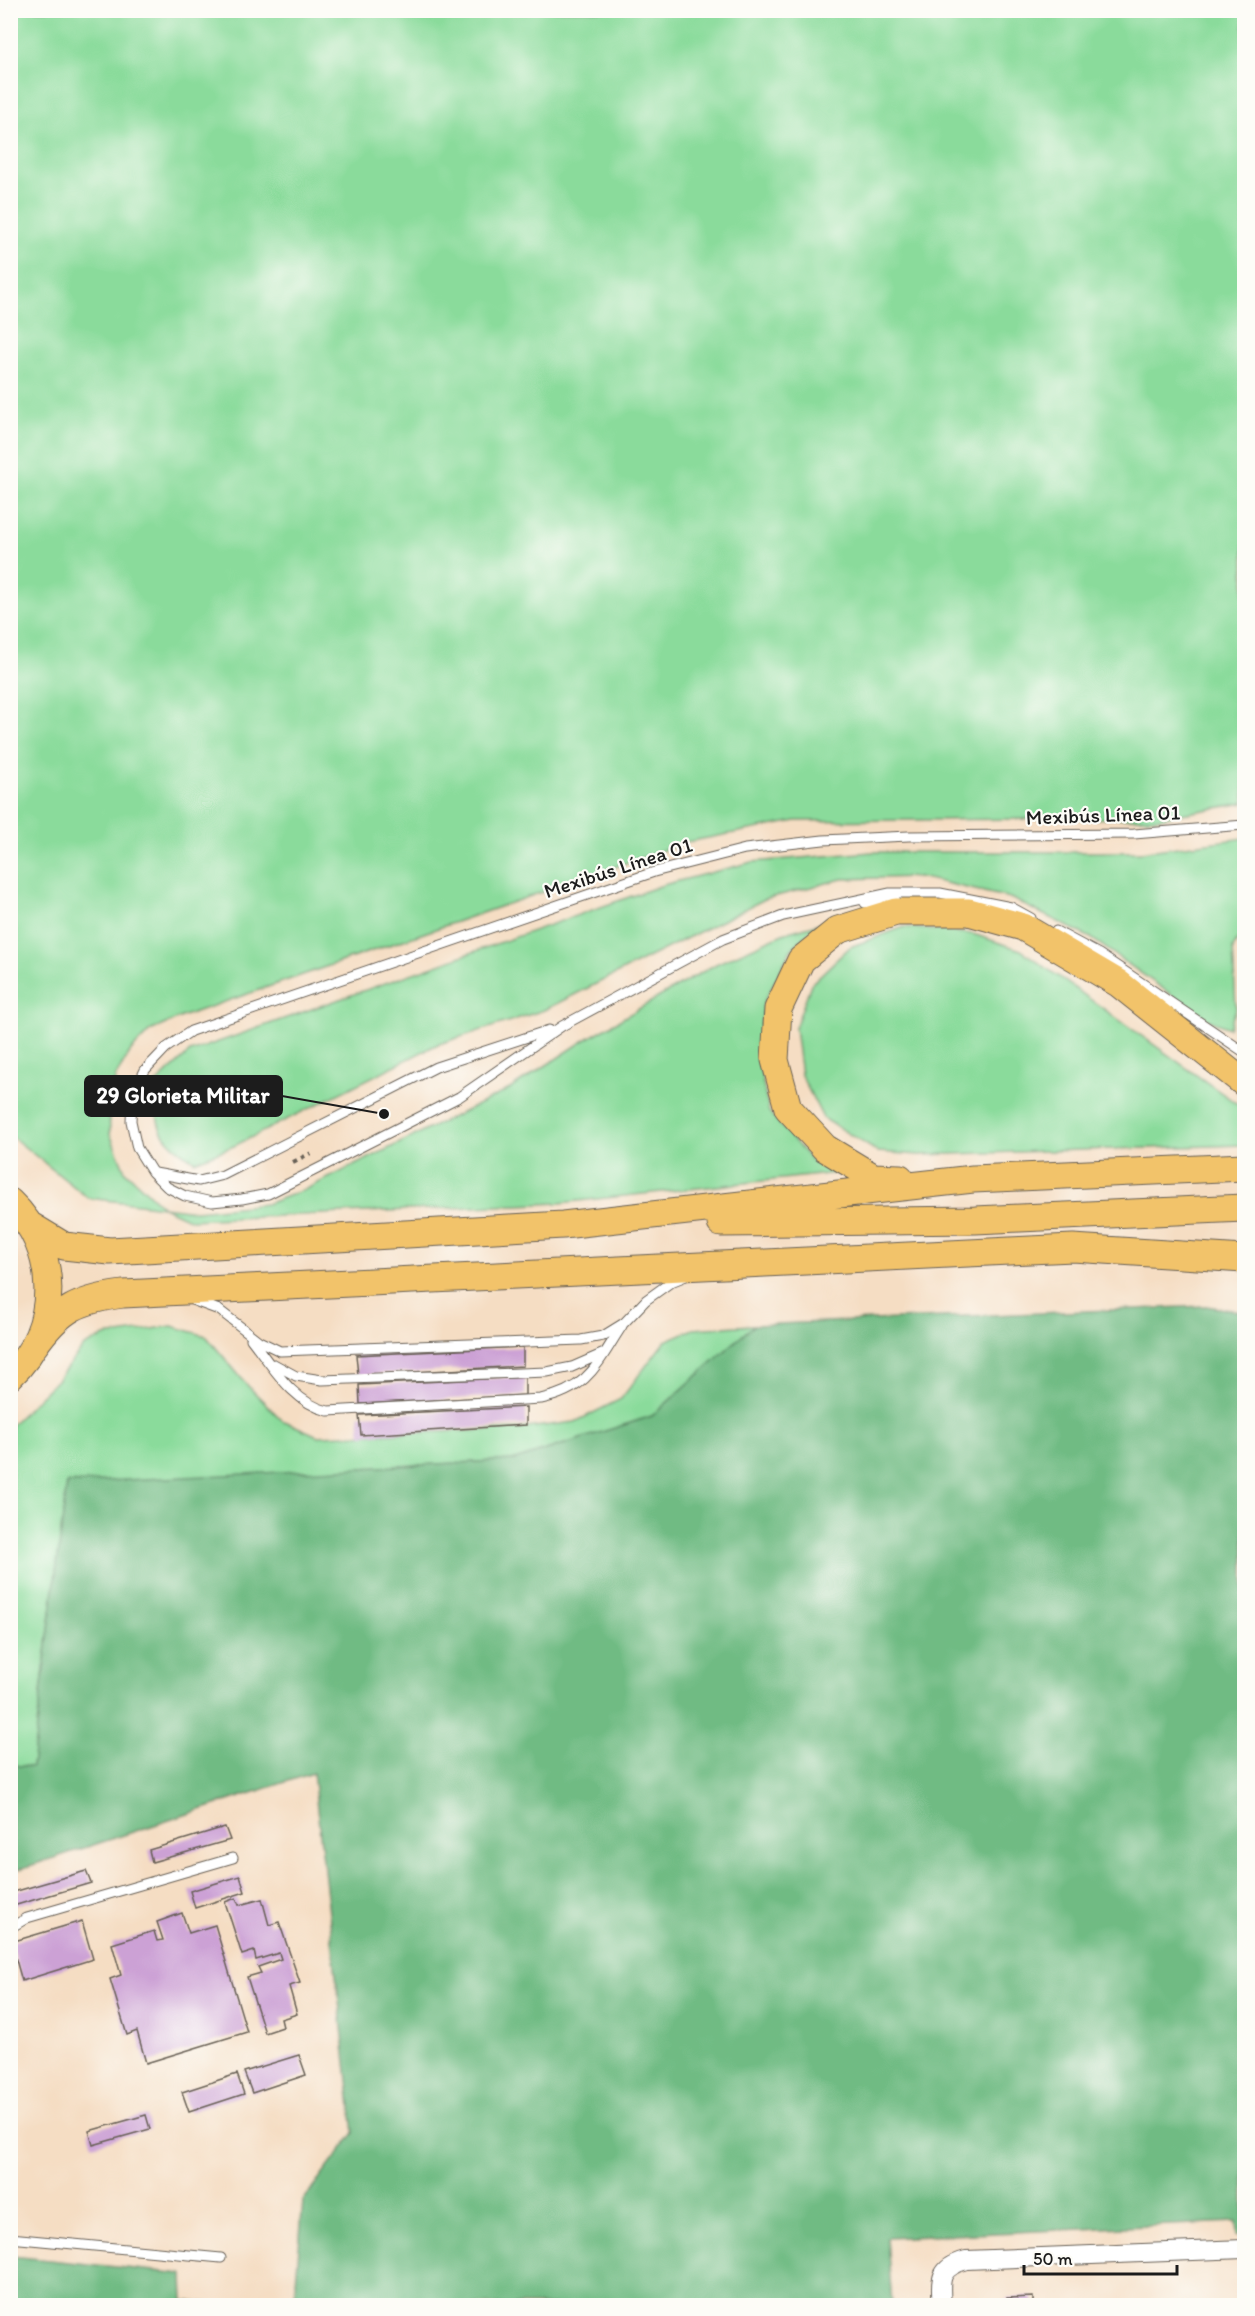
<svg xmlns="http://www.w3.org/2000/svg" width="1255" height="2316" font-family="Itim,sans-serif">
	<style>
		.green { fill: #8adb9b; stroke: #537c5c; stroke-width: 1.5 }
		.forest { fill: #6fbb83; stroke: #466c50; stroke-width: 1.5 }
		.building { fill: #cca1d5 }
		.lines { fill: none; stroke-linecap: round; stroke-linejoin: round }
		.service-casing { stroke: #686056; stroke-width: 11 }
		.minor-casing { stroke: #686056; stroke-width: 20 }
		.primary-casing { stroke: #686056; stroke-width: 29 }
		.path { stroke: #686056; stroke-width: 4; stroke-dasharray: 4.5 4.5; stroke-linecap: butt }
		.service { stroke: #fff; stroke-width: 9 }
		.minor { stroke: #fff; stroke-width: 18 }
		.primary { stroke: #f2c36a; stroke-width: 27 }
		.labels { text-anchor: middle; stroke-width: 4.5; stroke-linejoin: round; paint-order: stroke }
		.street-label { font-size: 21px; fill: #1c1c1c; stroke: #fdfcf7 }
		.leader { fill: none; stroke: #1c1c1c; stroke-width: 2 }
		.callout-dot { fill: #1c1c1c; stroke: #fdfcf7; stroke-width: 2 }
		.callout { fill: #1c1c1c; stroke: #1c1c1c; stroke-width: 2 }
		.callout-label { font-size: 22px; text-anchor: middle; font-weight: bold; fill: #fff }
	</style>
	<rect width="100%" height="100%" fill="#fdfcf7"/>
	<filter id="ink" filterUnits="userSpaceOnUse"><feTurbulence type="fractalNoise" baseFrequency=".0167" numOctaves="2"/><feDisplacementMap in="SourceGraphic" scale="12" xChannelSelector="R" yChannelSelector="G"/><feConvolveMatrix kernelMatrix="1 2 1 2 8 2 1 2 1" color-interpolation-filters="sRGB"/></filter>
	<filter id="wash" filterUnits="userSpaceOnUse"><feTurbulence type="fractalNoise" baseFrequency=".008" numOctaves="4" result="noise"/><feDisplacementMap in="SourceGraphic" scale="24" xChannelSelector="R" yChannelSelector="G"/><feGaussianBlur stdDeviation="1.35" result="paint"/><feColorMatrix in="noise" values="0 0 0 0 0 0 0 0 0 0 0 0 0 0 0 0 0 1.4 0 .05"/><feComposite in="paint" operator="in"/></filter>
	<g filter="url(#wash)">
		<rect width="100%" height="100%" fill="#f5ddc3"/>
		<!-- green -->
		<path class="green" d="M 11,10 L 1244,11 L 1244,803 L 1159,818 L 796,821 L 687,842 L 184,1016 L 150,1031 L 130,1052 L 116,1076 L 109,1106 L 110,1134 L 125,1171 L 163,1207 L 196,1211 L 266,1204 L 304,1190 L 510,1089 L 585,1040 L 716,964 L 785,933 L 817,924 L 791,950 L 763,1004 L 758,1059 L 769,1112 L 811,1160 L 837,1173 L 560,1203 L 191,1220 L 163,1207 L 88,1198 L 11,1136 Z
			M 1244,838 L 1244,928 L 1233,948 L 1236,1009 L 1229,1028 L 1206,1019 L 1091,938 L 1010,898 L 919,877 L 842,879 L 765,899 L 544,1010 L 436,1045 L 234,1146 L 195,1161 C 156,1137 157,1129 155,1084 L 190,1052 L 663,885 L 752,862 L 872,852 L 1141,852 Z
			M 904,927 L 973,934 L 1021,950 L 1244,1109 L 1244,1145 L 919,1155 L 878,1152 L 823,1118 L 801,1075 L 795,1028 L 811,984 L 850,947 Z
			M 754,1325 L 652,1416 L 515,1460 L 67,1484 L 32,1767 L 11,1765 L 11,1425 L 57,1380 L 84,1346 L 105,1336 L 172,1326 L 206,1336 L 248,1386 L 282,1420 L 318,1436 L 518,1429 L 575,1422 L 621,1399 L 665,1341 L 693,1329 Z"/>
		<!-- forest -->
		<path class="forest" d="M 1206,1306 L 1244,1312 L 1244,2234 L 1237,2235 L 1236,2222 L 887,2238 L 892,2304 L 874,2305 L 294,2305 L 303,2201 L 354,2133 L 313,1773 L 11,1872 L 11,1765 L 32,1767 L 67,1483 L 515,1460 L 652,1416 L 754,1325 Z
			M 11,2256 L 183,2274 L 184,2301 L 230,2305 L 11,2305 Z"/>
		<g id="blocks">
			<!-- building -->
			<path class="building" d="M 523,1347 L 523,1366 L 358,1375 L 356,1355 Z
				M 525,1377 L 525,1395 L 360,1404 L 359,1385 Z
				M 526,1407 L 526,1425 L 361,1435 L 359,1415 Z
				M 225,1827 L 230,1840 L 152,1862 L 149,1850 Z
				M 86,1871 L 91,1883 L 13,1906 L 10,1893 Z
				M 240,1876 L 245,1892 L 195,1908 L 190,1891 Z
				M 236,1898 L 239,1905 L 262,1899 L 269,1925 L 279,1922 L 300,1983 L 289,1986 L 297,2014 L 281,2019 L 283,2027 L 265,2033 L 247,1977 L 261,1973 L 258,1967 L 281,1959 L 279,1953 L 256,1960 L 254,1951 L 242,1955 L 225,1902 Z
				M 182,1913 L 189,1933 L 215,1925 L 247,2032 L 146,2063 L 137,2031 L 127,2035 L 110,1979 L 121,1975 L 112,1944 L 154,1931 L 157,1941 L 163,1940 L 157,1922 Z
				M 82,1921 L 93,1959 L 22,1981 L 11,1942 Z
				M 299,2055 L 306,2075 L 252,2093 L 244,2072 Z
				M 237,2074 L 244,2094 L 189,2112 L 182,2092 Z
				M 146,2115 L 150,2129 L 93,2145 L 89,2131 Z
				M 1033,2297 L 1033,2306 L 1008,2306 L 1007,2298 Z"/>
		</g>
	</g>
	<g filter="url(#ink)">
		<use href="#blocks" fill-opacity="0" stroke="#686056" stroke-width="1.5"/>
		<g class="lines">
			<defs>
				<path id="service" d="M 865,903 L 896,901
					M 1031,918 L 1011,907 L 940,893 L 890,893 L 783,916 L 723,939 L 562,1026 L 459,1097 L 268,1194 L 242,1199 L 212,1202 L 185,1196 L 167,1187 L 152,1172 L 137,1148 L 131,1121 L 132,1097 L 145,1070 L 166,1048 L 191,1031 L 654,872 L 745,849 L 823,840 L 909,836 L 1134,834 L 1244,825
					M 1056,931 L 1099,954 L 1244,1052
					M 155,1173 L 199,1181 L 223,1175 L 436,1067 L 549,1030
					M 192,1300 L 219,1310 L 259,1341 L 280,1351 L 581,1340 L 603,1336 L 624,1323 L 646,1300 L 671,1282 L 686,1276
					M 251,1339 C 273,1367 293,1403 328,1411 L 541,1399 C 589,1389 597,1364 622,1326
					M 274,1364 L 296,1376 L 322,1380 L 547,1372 L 572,1367 L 604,1353
					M 10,1928 L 27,1918 L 233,1858
					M 10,2238 L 221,2258"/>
				<path id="minor" d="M 942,2306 C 940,2280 938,2268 966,2260 L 1244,2249"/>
				<path id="primary" d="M 900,1178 L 873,1177 L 825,1148 L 788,1108 L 775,1060 L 778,1009 L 801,960 L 838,930 L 896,912 L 969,912 L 1023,927 L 1118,983 L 1244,1083
					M 10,1202 C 60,1249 61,1329 10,1376
					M 721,1223 L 975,1220 L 1244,1208
					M 31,1226 L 64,1246 L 110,1251 L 563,1225 L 973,1179 L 1244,1167
					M 34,1346 C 60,1309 78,1300 123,1294 L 1073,1248 L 1244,1259"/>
			</defs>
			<!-- service casing -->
			<use href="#service" class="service-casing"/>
			<!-- minor casing -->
			<use href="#minor" class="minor-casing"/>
			<!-- primary casing -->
			<use href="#primary" class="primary-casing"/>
			<!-- path -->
			<path class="path" d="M 293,1162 L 311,1153"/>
			<!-- service -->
			<use href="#service" class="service"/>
			<!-- minor -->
			<use href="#minor" class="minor"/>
			<!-- primary -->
			<use href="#primary" class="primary"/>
		</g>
	</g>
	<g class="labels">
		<!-- street labels -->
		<g class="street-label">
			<text transform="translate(1103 815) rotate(-2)" y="7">Mexibús Línea 01</text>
			<text transform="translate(618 868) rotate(-18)" y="7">Mexibús Línea 01</text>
		</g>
	</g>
	<!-- callouts -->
	<path class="leader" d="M384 1114L282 1096"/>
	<circle class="callout-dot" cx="384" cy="1114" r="6"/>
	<rect class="callout" x="85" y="1076" width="197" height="40" rx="6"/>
	<g class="callout-label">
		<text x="183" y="1103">29 Glorieta Militar</text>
	</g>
	<!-- margin -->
	<rect width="1255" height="2316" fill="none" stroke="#fdfcf7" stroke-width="36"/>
	<!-- scale -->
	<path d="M1024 2265v9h153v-9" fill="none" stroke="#1c1c1c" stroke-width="3"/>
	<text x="1033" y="2265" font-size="18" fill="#1c1c1c" stroke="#fdfcf7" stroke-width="4.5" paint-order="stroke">50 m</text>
</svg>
